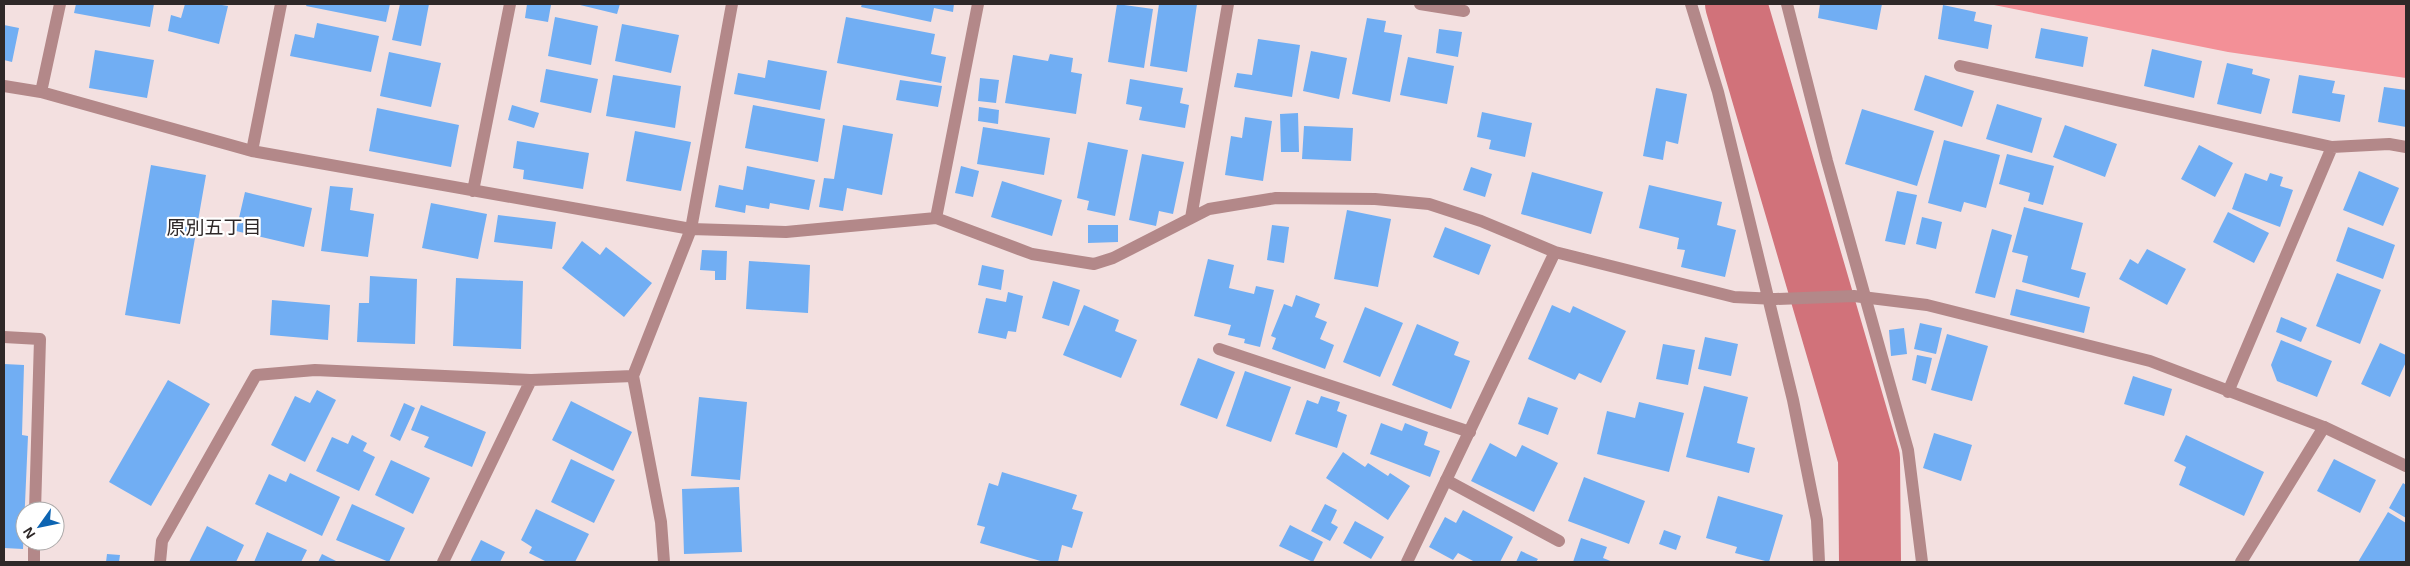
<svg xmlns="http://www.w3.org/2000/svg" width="2410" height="566" font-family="Helvetica,'Noto Sans JP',sans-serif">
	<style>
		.forest { fill: #f39097 }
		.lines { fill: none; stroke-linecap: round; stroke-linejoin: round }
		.river { stroke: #d1727a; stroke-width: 62 }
		.building { fill: #71aef3 }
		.service { stroke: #b38889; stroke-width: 12 }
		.minor { stroke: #b38889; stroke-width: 12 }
		.labels { text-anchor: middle; stroke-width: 4.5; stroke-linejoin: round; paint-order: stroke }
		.neighbourhood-label { font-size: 19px; fill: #2e2828; stroke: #fff }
	</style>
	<rect width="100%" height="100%" fill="#f3e0e0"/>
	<!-- forest -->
	<path class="forest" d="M 1989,4 L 2406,4 L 2406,78 L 2228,52 Z"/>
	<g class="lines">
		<!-- river -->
		<path class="river" d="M 1736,4 L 1869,458 L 1870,562"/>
	</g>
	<!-- building -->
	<path class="building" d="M 76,4 L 154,4 L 150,27 L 74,13 Z
		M 185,4 L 216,4 L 228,6 L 219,44 L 168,31 L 171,15 L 181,18 Z
		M 307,4 L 390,4 L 386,22 L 306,6 Z
		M 400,4 L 429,4 L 421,46 L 392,40 Z
		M 527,4 L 551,5 L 548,22 L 525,18 Z
		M 576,4 L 620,4 L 617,14 Z
		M 862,4 L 954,4 L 953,12 L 934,8 L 931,22 L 861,7 Z
		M 1117,4 L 1153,9 L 1144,68 L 1108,62 Z
		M 1159,4 L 1197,4 L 1187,72 L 1150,66 Z
		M 1820,4 L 1882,4 L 1877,30 L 1818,18 Z
		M 1943,5 L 1976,12 L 1974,21 L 1992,25 L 1988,49 L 1938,39 Z
		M 555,17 L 598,26 L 591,65 L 548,56 Z
		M 846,17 L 935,34 L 931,54 L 946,57 L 941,83 L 837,63 Z
		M 1367,18 L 1386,21 L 1384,32 L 1402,35 L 1390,102 L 1352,94 Z
		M 317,23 L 379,36 L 371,72 L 290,56 L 295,34 L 314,38 Z
		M 622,24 L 679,35 L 671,73 L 615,61 Z
		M 4,25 L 19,28 L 12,62 L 4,60 Z
		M 2041,28 L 2088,37 L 2083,67 L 2035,58 Z
		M 1439,29 L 1462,32 L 1458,57 L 1436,53 Z
		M 1258,39 L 1300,45 L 1292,97 L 1234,87 L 1237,73 L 1252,75 Z
		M 2152,49 L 2202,61 L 2194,98 L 2144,86 Z
		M 95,50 L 154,60 L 147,98 L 89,88 Z
		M 1311,51 L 1347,58 L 1339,99 L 1303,91 Z
		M 389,52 L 441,63 L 431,107 L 380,96 Z
		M 1050,54 L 1073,58 L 1071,72 L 1082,74 L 1076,114 L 1005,103 L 1013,55 L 1048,61 Z
		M 1408,57 L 1454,66 L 1447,104 L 1400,95 Z
		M 768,60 L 827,71 L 820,110 L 734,94 L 738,73 L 765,78 Z
		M 2227,63 L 2253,69 L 2252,74 L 2270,79 L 2261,114 L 2217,104 Z
		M 546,69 L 598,79 L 591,113 L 540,102 Z
		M 613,75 L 681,86 L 675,128 L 606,116 Z
		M 1925,75 L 1974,91 L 1962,127 L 1914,110 Z
		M 2299,75 L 2335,81 L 2332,93 L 2345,95 L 2340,122 L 2292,113 Z
		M 980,78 L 999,80 L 996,103 L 978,101 Z
		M 1130,79 L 1183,88 L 1180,103 L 1189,105 L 1185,128 L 1139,120 L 1142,107 L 1126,104 Z
		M 900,80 L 942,86 L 938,107 L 896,100 Z
		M 2384,87 L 2406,90 L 2406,127 L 2378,122 Z
		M 1656,88 L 1687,94 L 1678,144 L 1666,141 L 1663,160 L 1643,156 Z
		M 1997,104 L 2042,118 L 2032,153 L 1986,139 Z
		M 512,105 L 539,113 L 534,128 L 508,120 Z
		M 753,105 L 825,119 L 818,162 L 745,148 Z
		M 979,107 L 999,110 L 998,124 L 978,121 Z
		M 377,108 L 459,125 L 451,167 L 369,151 Z
		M 1862,109 L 1934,131 L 1917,186 L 1845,164 Z
		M 1482,112 L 1532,123 L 1525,157 L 1489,149 L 1491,140 L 1477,137 Z
		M 1298,113 L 1299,152 L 1281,152 L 1280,114 Z
		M 1245,117 L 1272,121 L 1263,181 L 1225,175 L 1231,136 L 1242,138 Z
		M 843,125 L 893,134 L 882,195 L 847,188 L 843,211 L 819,207 L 824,178 L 834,179 Z
		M 2065,125 L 2117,144 L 2105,177 L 2053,157 Z
		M 1304,126 L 1353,128 L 1351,161 L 1302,159 Z
		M 983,127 L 1050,138 L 1044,175 L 977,164 Z
		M 635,131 L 691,142 L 681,191 L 626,181 Z
		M 1944,140 L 2000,155 L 1986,208 L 1964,202 L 1961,212 L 1928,203 Z
		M 517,141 L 589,153 L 583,189 L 523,179 L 524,170 L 513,168 Z
		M 1088,142 L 1128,150 L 1115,216 L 1087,210 L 1089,201 L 1077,198 Z
		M 2199,145 L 2233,163 L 2215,197 L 2181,179 Z
		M 1142,154 L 1184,162 L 1173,214 L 1159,211 L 1156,226 L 1129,220 Z
		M 2007,154 L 2054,166 L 2043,205 L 2028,201 L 2030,193 L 1999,184 Z
		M 151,165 L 206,175 L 180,324 L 125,315 Z
		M 747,166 L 815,180 L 809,210 L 770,203 L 769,209 L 746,205 L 745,213 L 715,207 L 719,185 L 743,190 Z
		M 961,166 L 979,171 L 973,197 L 955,193 Z
		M 1471,167 L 1492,174 L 1485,197 L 1463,190 Z
		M 2359,171 L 2399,188 L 2383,226 L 2343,210 Z
		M 1532,172 L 1603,192 L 1591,234 L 1521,214 Z
		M 2245,173 L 2267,181 L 2270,173 L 2283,177 L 2280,186 L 2293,190 L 2280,227 L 2232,209 Z
		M 1002,181 L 1062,200 L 1052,236 L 991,217 Z
		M 1649,185 L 1722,202 L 1717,225 L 1736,230 L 1725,277 L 1681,267 L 1685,250 L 1677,249 L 1679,238 L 1639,228 Z
		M 330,186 L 353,188 L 350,210 L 374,214 L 368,257 L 321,251 Z
		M 1897,191 L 1917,195 L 1905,245 L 1885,241 Z
		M 245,192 L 312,208 L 304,247 L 236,231 Z
		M 431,203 L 487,214 L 478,259 L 422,248 Z
		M 2024,207 L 2083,223 L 2071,269 L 2086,273 L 2079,298 L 2022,282 L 2028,256 L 2012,252 Z
		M 1347,210 L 1391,219 L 1378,287 L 1334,279 Z
		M 2228,212 L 2269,233 L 2254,263 L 2213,242 Z
		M 498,215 L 556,222 L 552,249 L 494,242 Z
		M 1922,217 L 1942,222 L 1936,249 L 1916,244 Z
		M 1088,225 L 1118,225 L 1118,242 L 1088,243 Z
		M 1272,225 L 1289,227 L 1284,263 L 1267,260 Z
		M 1445,227 L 1491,245 L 1479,275 L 1433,257 Z
		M 2348,227 L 2395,245 L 2383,279 L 2336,261 Z
		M 1992,229 L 2012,235 L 1995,298 L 1975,293 Z
		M 582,241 L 600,255 L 606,247 L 652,283 L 624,317 L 562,268 Z
		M 2147,249 L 2186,269 L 2167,305 L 2119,279 L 2130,259 L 2138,264 Z
		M 702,250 L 727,251 L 726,280 L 715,280 L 715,271 L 700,270 Z
		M 1208,259 L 1234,265 L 1229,288 L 1254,294 L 1256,286 L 1274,290 L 1260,347 L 1244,343 L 1245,339 L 1228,335 L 1231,325 L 1194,316 Z
		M 749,261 L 810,265 L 808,313 L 746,309 Z
		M 982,265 L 1004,270 L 1001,290 L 978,285 Z
		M 2337,273 L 2381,290 L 2360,344 L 2316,326 Z
		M 370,276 L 417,279 L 415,344 L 357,342 L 359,303 L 369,303 Z
		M 456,278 L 523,281 L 521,349 L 453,346 Z
		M 1053,281 L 1080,290 L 1069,326 L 1042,318 Z
		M 2016,289 L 2090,307 L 2084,333 L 2010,315 Z
		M 1008,292 L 1023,296 L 1016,332 L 1008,331 L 1006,339 L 978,333 L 986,298 L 1006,302 Z
		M 1296,295 L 1320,304 L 1315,317 L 1327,322 L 1320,339 L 1334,345 L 1325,369 L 1272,349 L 1276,338 L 1271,336 L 1284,304 L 1292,307 Z
		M 272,300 L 330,305 L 328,340 L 270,335 Z
		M 1084,305 L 1119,320 L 1115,331 L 1137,340 L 1121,378 L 1063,355 Z
		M 1552,305 L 1570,313 L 1573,306 L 1626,331 L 1601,383 L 1579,373 L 1575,380 L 1528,359 Z
		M 1365,307 L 1403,323 L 1380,377 L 1343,362 Z
		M 2281,317 L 2307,328 L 2301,342 L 2276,332 Z
		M 1920,323 L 1942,328 L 1936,354 L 1914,349 Z
		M 1417,324 L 1459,342 L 1454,355 L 1470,361 L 1451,409 L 1392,385 Z
		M 1904,328 L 1907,354 L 1891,356 L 1889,330 Z
		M 1947,334 L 1988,346 L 1972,401 L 1931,390 Z
		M 1705,337 L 1738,344 L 1731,376 L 1698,369 Z
		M 2281,340 L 2332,361 L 2317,397 L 2277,381 L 2271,365 Z
		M 2380,343 L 2406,355 L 2406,362 L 2390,397 L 2361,384 Z
		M 1663,344 L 1695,350 L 1688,385 L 1656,379 Z
		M 1917,355 L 1932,358 L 1926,384 L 1912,380 Z
		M 1198,358 L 1235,372 L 1217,419 L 1180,405 Z
		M 4,364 L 24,365 L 22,435 L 28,436 L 23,549 L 4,548 Z
		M 1245,371 L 1291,387 L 1271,442 L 1226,426 Z
		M 2133,376 L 2172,389 L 2164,416 L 2124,404 Z
		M 168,380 L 210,404 L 151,506 L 109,482 Z
		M 1704,386 L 1748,397 L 1737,443 L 1755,448 L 1749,473 L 1686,457 Z
		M 317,390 L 336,400 L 305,462 L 271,445 L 295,396 L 310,403 Z
		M 1321,396 L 1340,402 L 1337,411 L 1347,415 L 1337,448 L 1295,434 L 1307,400 L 1318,404 Z
		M 699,397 L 747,402 L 740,480 L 691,476 Z
		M 1528,397 L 1558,408 L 1548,435 L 1518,424 Z
		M 571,401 L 632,432 L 613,471 L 552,440 Z
		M 1639,402 L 1684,413 L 1669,472 L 1597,454 L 1607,411 L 1635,418 Z
		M 404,403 L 415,408 L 400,441 L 390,436 Z
		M 421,405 L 486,432 L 472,467 L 424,447 L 429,437 L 411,430 Z
		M 1381,423 L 1402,431 L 1405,423 L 1428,432 L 1424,445 L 1440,451 L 1430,477 L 1370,454 Z
		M 1934,433 L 1972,445 L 1961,481 L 1923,468 Z
		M 352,435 L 367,443 L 363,451 L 375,457 L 359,491 L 316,471 L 332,437 L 348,444 Z
		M 2186,435 L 2264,472 L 2244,516 L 2179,485 L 2186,467 L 2174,461 Z
		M 1490,443 L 1516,457 L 1522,445 L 1558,463 L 1534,512 L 1471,481 Z
		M 1343,452 L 1365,467 L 1368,463 L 1388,476 L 1390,473 L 1410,486 L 1388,520 L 1326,478 Z
		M 571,459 L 615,480 L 594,523 L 551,502 Z
		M 2334,459 L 2376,480 L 2360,513 L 2317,491 Z
		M 391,460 L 430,478 L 413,514 L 375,495 Z
		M 1002,472 L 1077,495 L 1072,509 L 1083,512 L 1072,548 L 1062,545 L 1058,562 L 1044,562 L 980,543 L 985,527 L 977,525 L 989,483 L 998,486 Z
		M 290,473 L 340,497 L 322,536 L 255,504 L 269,474 L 286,482 Z
		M 1584,477 L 1645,501 L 1629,544 L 1568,521 Z
		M 2403,483 L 2406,485 L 2406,518 L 2389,508 Z
		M 739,487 L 742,552 L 684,554 L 682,489 Z
		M 1718,496 L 1783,515 L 1769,562 L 1735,553 L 1737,547 L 1706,538 Z
		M 352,504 L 405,528 L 389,562 L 336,540 Z
		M 1325,504 L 1337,510 L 1331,523 L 1338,527 L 1330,541 L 1311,531 Z
		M 536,509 L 589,534 L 575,562 L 547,562 L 529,553 L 532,547 L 521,540 Z
		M 1463,510 L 1513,537 L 1500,562 L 1475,562 L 1458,553 L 1453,560 L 1429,547 L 1445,517 L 1456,523 Z
		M 2388,512 L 2406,523 L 2406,562 L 2358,562 Z
		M 1355,521 L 1384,537 L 1371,559 L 1343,543 Z
		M 1290,525 L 1323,542 L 1313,562 L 1279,546 Z
		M 207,526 L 244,545 L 236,562 L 189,562 Z
		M 1664,530 L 1681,536 L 1676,550 L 1659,544 Z
		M 267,532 L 307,550 L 301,562 L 254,562 Z
		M 1581,538 L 1607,547 L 1603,558 L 1613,562 L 1573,562 Z
		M 481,540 L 505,552 L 500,562 L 470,562 Z
		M 1521,551 L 1538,559 L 1536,562 L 1516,562 Z
		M 107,554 L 120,555 L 119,562 L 106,562 Z
		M 322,554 L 338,562 L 318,562 Z"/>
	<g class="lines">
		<!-- service -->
		<path class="service" d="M 1787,4 L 1827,161 L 1908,450 L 1922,562
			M 4,337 L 40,339 L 35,511
			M 1219,349 L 1470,432
			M 1446,480 L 1559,541
			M 34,562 L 34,541
			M 2241,562 L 2324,427"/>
		<!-- minor -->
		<path class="minor" d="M 1420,4 L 1464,11
			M 1691,4 L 1718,92 L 1793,400 L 1817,520 L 1819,562
			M 1960,66 L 2332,147 L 2389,144 L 2406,147
			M 4,86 L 41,92 L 252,151 L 691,229 L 786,232 L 936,218 L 1032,254 L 1094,264 L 1113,258 L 1209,209 L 1276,198 L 1375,199 L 1429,204 L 1481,221 L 1555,252 L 1734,297 L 1776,299 L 1854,296 L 1927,305 L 2150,361 L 2324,427 L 2406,466
			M 41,92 L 60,4
			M 252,151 L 281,4
			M 473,191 L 510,4
			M 936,218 L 978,4
			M 1191,218 L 1228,4
			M 2228,392 L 2332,147
			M 160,562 L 162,541 L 256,375 L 315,370 L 531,380 L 633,376
			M 443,562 L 531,380
			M 664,562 L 661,522 L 633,376 L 691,229 L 732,4
			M 1407,562 L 1555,252"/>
	</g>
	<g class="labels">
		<!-- neighbourhood labels -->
		<g class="neighbourhood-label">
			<text x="214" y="234">原別五丁目</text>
		</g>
	</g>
	<!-- border -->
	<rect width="2410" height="566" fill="none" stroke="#2e2828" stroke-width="10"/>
	<!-- north arrow -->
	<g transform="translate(40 526) rotate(237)"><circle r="24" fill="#ffffff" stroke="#aba9a9"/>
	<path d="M0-4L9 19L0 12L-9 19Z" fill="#0d64b2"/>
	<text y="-8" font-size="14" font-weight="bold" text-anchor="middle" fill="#2e2828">N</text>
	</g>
</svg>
